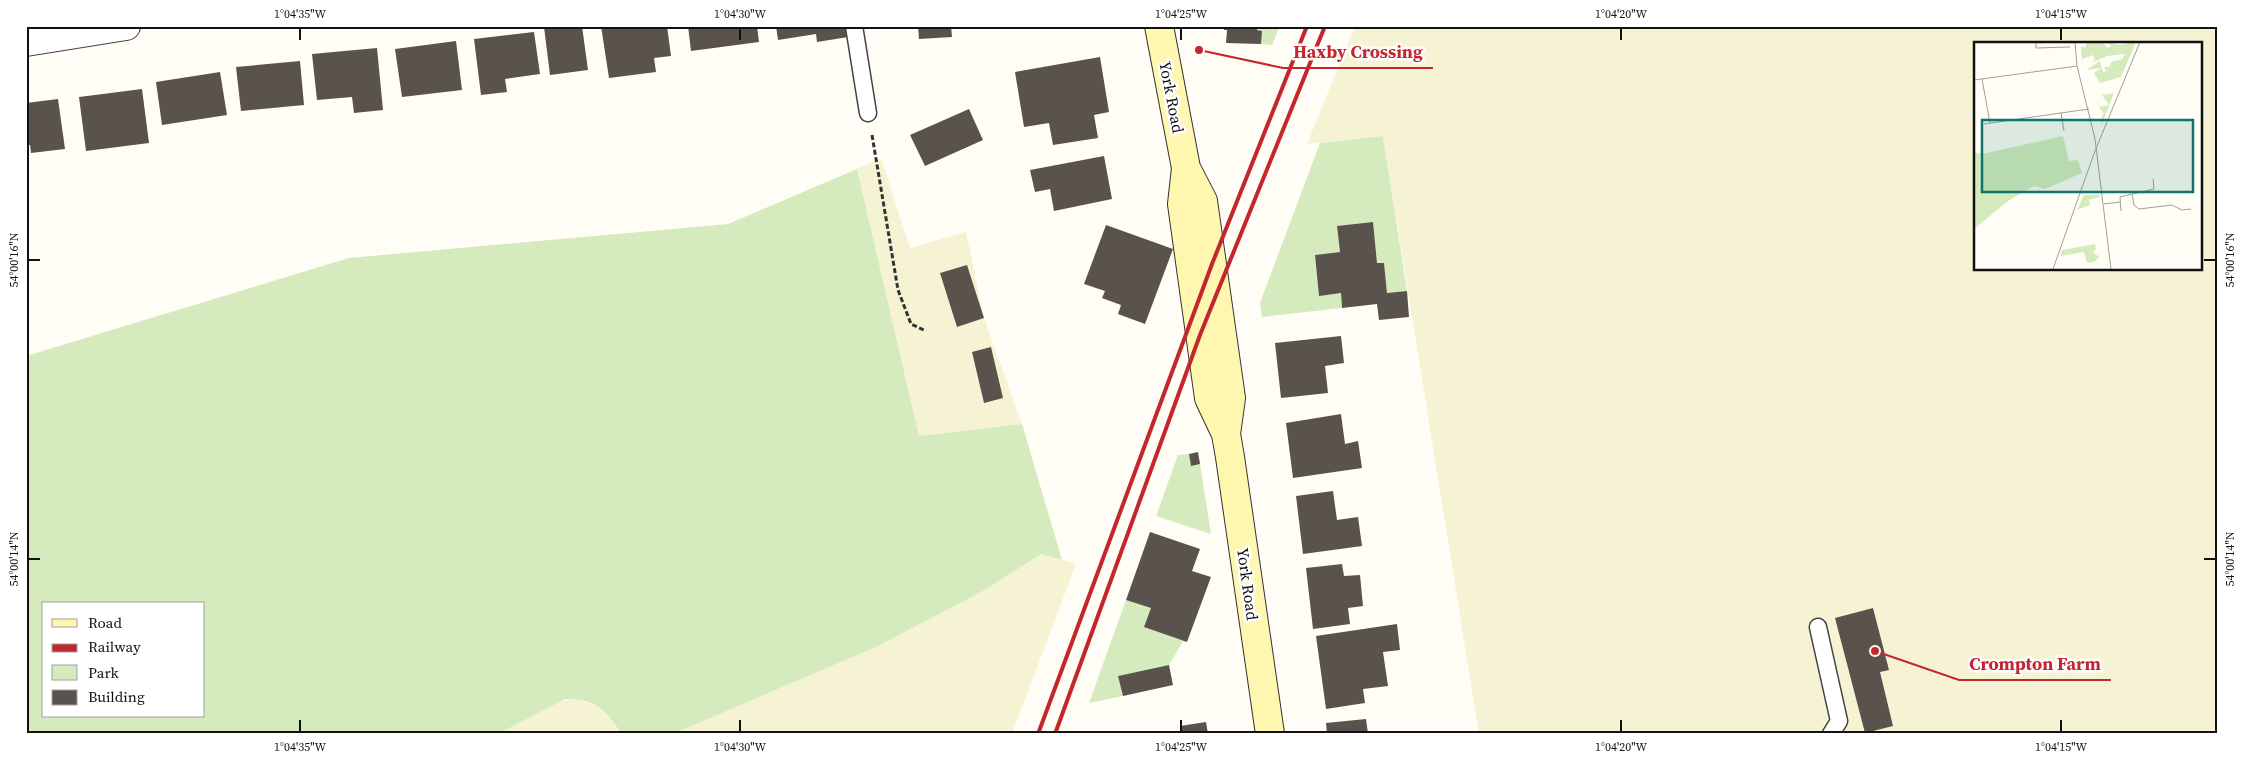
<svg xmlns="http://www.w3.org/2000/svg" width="2244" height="760" font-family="'Source Serif 4',serif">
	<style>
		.farmland { fill: #f6f3d4; fill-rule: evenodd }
		.green { fill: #d5ebbd; fill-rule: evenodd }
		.building { fill: #5a524d }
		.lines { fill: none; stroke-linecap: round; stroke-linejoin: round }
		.lane-casing { stroke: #444; stroke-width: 19 }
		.street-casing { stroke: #444; stroke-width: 30 }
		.secondary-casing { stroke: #333; stroke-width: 30 }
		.path { stroke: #333; stroke-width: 3; stroke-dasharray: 5 2.5; stroke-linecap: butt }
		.lane { stroke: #fff; stroke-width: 16 }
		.street { stroke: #fff; stroke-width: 28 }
		.secondary { stroke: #fff6b0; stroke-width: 28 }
		.rail { stroke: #c4262e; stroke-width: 4 }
		.ticks { fill: none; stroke: #111; stroke-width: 2 }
		.labels { text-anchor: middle; stroke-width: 5; stroke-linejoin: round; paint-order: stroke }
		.street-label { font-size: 16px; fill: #111; stroke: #fff }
		.inset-road { fill: none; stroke: #a09f9a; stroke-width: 1 }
		.view { fill: #0f766e; fill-opacity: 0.15; stroke: #0f766e; stroke-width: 2.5 }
		.inset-edge { fill: none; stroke: #111; stroke-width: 2.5 }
		.leader { fill: none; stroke: #c4262e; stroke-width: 2 }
		.callout-dot { fill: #c4262e; stroke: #fff; stroke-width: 2 }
		.callout-label { font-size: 18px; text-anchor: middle; font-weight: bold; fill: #c4262e; stroke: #fff; stroke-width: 5; stroke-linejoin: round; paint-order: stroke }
		.neatline { fill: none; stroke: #111; stroke-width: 2 }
		.ticks-label { font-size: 12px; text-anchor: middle; fill: #111 }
	</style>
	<rect width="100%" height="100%" fill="#fffdf5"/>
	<!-- farmland -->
	<path class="farmland" d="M 1355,26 L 2218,26 L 2218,734 L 1479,734 L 1383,136 L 1307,144 ZM 1975,44 L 2200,44 L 2200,269 L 1975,269 Z
		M 881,158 L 910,248 L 966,232 L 984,318 L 1022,424 L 919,436 L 857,169 Z
		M 1041,554 L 1076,564 L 1012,734 L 673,734 L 876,647 L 983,591 Z
		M 577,699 L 602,707 L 622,734 L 498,734 L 555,702 Z"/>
	<!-- green -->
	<path class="green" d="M 1257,26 L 1280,26 L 1272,45 L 1261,44 Z
		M 1383,136 L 1407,291 L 1387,293 L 1384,263 L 1377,263 L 1373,222 L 1337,226 L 1340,252 L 1315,255 L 1319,295 L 1341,293 L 1342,308 L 1262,317 L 1260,303 L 1320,143 Z
		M 857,169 L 919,436 L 1022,424 L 1062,560 L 1041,554 L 983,591 L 876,647 L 673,734 L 622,734 C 605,710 598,699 565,699 L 498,734 L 26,734 L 26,356 L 349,258 L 728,224 ZM 44,604 L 204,604 L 204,716 L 44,716 Z
		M 1189,454 L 1191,465 L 1200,464 L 1211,534 L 1156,516 L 1178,455 Z
		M 1126,600 L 1151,608 L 1145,627 L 1183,641 L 1169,665 L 1118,676 L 1123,696 L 1089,703 Z"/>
	<!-- building -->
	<path class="building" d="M 582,26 L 588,70 L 550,75 L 544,27 Z
		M 601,26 L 667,26 L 671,56 L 654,58 L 656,72 L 609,78 Z
		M 688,26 L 757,26 L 759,42 L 691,51 Z
		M 776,26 L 846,26 L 848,37 L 817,42 L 816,34 L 778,40 Z
		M 918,26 L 951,26 L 952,37 L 919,39 Z
		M 1224,26 L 1257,26 L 1257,30 L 1262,31 L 1261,44 L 1226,43 L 1227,30 L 1224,30 Z
		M 534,32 L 540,74 L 505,79 L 507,92 L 481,95 L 474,39 Z
		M 456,41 L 462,90 L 402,97 L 395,49 Z
		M 377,48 L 383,110 L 354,113 L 352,97 L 317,100 L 312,54 Z
		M 1100,57 L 1109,112 L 1094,115 L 1098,138 L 1053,145 L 1049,123 L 1024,127 L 1015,72 Z
		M 300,61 L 304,105 L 241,111 L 236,67 Z
		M 220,72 L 227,115 L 162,125 L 156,82 Z
		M 142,89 L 149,143 L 86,151 L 79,97 Z
		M 58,99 L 65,149 L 31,153 L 30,145 L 26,145 L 26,103 Z
		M 969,109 L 983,140 L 925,166 L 910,135 Z
		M 1104,156 L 1112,199 L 1054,211 L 1050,189 L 1035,192 L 1030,170 Z
		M 1373,222 L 1377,263 L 1384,263 L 1387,293 L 1407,291 L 1409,317 L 1379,320 L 1377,304 L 1342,308 L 1341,293 L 1319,296 L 1315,255 L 1340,252 L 1337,226 Z
		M 1106,225 L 1173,249 L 1145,324 L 1118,314 L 1121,305 L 1102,298 L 1105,291 L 1084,284 Z
		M 967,265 L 984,318 L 957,327 L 940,273 Z
		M 1341,336 L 1344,363 L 1325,366 L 1328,393 L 1281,398 L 1275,343 Z
		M 991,347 L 1003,398 L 984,403 L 972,352 Z
		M 1341,414 L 1345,444 L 1358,441 L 1362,468 L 1293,478 L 1286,423 Z
		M 1198,452 L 1200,464 L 1191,466 L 1189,454 Z
		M 1333,491 L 1337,520 L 1358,517 L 1362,546 L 1303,554 L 1296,496 Z
		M 1150,532 L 1200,549 L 1192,571 L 1211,577 L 1187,642 L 1144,627 L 1151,608 L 1126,600 Z
		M 1342,564 L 1344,576 L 1360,575 L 1363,606 L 1348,608 L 1350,624 L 1313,629 L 1306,568 Z
		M 1873,608 L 1889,670 L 1880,672 L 1893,726 L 1865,733 L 1835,618 Z
		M 1397,624 L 1400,650 L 1383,652 L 1388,686 L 1363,689 L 1365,703 L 1326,709 L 1316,636 Z
		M 1169,665 L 1173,685 L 1123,696 L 1118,676 Z
		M 1366,719 L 1368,734 L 1327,734 L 1326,723 Z
		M 1206,722 L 1208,734 L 1182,734 L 1180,726 Z"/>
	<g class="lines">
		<defs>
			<path id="lane" d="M 854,26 L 868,113
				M 1818,627 L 1839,721 L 1831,734"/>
			<path id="street" d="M 26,42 L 126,26"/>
			<path id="secondary" d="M 1159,26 L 1186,168 L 1203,201 L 1231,398 L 1226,434
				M 1186,168 L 1182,204 L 1209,398 L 1226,434 L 1230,457 L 1270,734"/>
		</defs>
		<!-- lane casing -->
		<use href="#lane" class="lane-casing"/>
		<!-- street casing -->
		<use href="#street" class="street-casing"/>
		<!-- secondary casing -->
		<use href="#secondary" class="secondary-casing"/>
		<!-- path -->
		<path class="path" d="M 872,135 L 898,290 L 911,324 L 926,331"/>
		<!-- lane -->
		<use href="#lane" class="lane"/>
		<!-- street -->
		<use href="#street" class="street"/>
		<!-- secondary -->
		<use href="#secondary" class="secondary"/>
		<!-- rail -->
		<path class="rail" d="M 1038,734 L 1212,264 L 1307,26
			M 1055,734 L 1200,335 L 1325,26"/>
	</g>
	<!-- ticks -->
	<path class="ticks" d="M 300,28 L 300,40M 740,28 L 740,40M 1181,28 L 1181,40M 1621,28 L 1621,40M 2061,28 L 2061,40M 28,260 L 40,260M 2204,260 L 2216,260M 28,559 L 40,559M 2204,559 L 2216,559M 300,720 L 300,732M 740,720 L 740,732M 1181,720 L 1181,732M 1621,720 L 1621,732M 2061,720 L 2061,732"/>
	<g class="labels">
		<!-- street labels -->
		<g class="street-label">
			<text transform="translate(1172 97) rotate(79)" y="6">York Road</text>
			<text transform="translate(1248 584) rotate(82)" y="6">York Road</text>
		</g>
	</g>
	<!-- overview -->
	<g transform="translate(1974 42)">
		<rect width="228" height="228" fill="#fffdf5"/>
		<path d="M 129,0 L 133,6 L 137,4 L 133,0 L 146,3 L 162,0 L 147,35 L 126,41 L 120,31 L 127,26 L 112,28 L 126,19 L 129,30 L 135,28 L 131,28 L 131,24 L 135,26 L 137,20 L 148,17 L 151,12 L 133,14 L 117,21 L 121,18 L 119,13 L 108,17 L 107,4 L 111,6 L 113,1 ZM 140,51 L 128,82 L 127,82 L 129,70 L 125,65 L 135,63 L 128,53 ZM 89,94 L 95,119 L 104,118 L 108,131 L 71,147 L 60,144 L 34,159 L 0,187 L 0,110 L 8,112 ZM 120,148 L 121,153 L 125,152 L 126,155 L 115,158 L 116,163 L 103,168 L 110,153 L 120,153 ZM 121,202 L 122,207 L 119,210 L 125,215 L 120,220 L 113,221 L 110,210 L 86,214 L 88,208 Z" fill="#d5ebbd"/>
		<path class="inset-road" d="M 62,0 L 62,6 L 96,5M 101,0 L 103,24 L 121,97 L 137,227M 8,37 L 16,81M 0,38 L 103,24M 87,71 L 90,89M 10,82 L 115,67M 158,152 L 160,163 L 165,167 L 198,163 L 208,168 L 217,167M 130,162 L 146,160M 147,169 L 146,155 L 180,147 L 179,137M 79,227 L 121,109 L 166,0"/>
		<path class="view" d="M 8,78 L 219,78 L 219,150 L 8,150 Z"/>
		<rect width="228" height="228" class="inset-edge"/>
	</g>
	<!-- callouts -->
	<path class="leader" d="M1199 50L1283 68H1433M1875 651L1959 680H2111"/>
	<g class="callout-dot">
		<circle cx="1199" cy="50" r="5"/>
		<circle cx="1875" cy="651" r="5"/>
	</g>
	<g class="callout-label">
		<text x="1358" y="58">Haxby Crossing</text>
		<text x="2035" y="670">Crompton Farm</text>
	</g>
	<!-- border -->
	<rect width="2244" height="760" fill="none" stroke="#ffffff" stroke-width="55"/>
	<!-- legend -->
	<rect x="42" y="602" width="162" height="115" fill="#ffffff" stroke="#a0a0a0"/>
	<rect x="52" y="619" width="25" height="8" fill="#fff6b0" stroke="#a0a0a0"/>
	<text x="88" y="628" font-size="15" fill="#111111">Road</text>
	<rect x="52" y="644" width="25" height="8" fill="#c4262e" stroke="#a0a0a0"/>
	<text x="88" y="652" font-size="15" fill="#111111">Railway</text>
	<rect x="52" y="665" width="25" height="15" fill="#d5ebbd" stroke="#a0a0a0"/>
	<text x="88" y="678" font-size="15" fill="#111111">Park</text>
	<rect x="52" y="690" width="25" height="15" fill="#5a524d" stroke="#a0a0a0"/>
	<text x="88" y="702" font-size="15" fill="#111111">Building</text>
	<rect x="28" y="28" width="2188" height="704" class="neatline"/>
	<g class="ticks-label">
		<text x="300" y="18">1°04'35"W</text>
		<text x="740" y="18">1°04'30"W</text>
		<text x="1181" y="18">1°04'25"W</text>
		<text x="1621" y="18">1°04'20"W</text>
		<text x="2061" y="18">1°04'15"W</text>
		<text transform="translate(14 260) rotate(-90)" y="4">54°00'16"N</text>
		<text transform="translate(2230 260) rotate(-90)" y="4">54°00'16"N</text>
		<text transform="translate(14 559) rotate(-90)" y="4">54°00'14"N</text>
		<text transform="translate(2230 559) rotate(-90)" y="4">54°00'14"N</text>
		<text x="300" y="751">1°04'35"W</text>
		<text x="740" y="751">1°04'30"W</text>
		<text x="1181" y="751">1°04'25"W</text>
		<text x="1621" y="751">1°04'20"W</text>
		<text x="2061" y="751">1°04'15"W</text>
	</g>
</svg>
